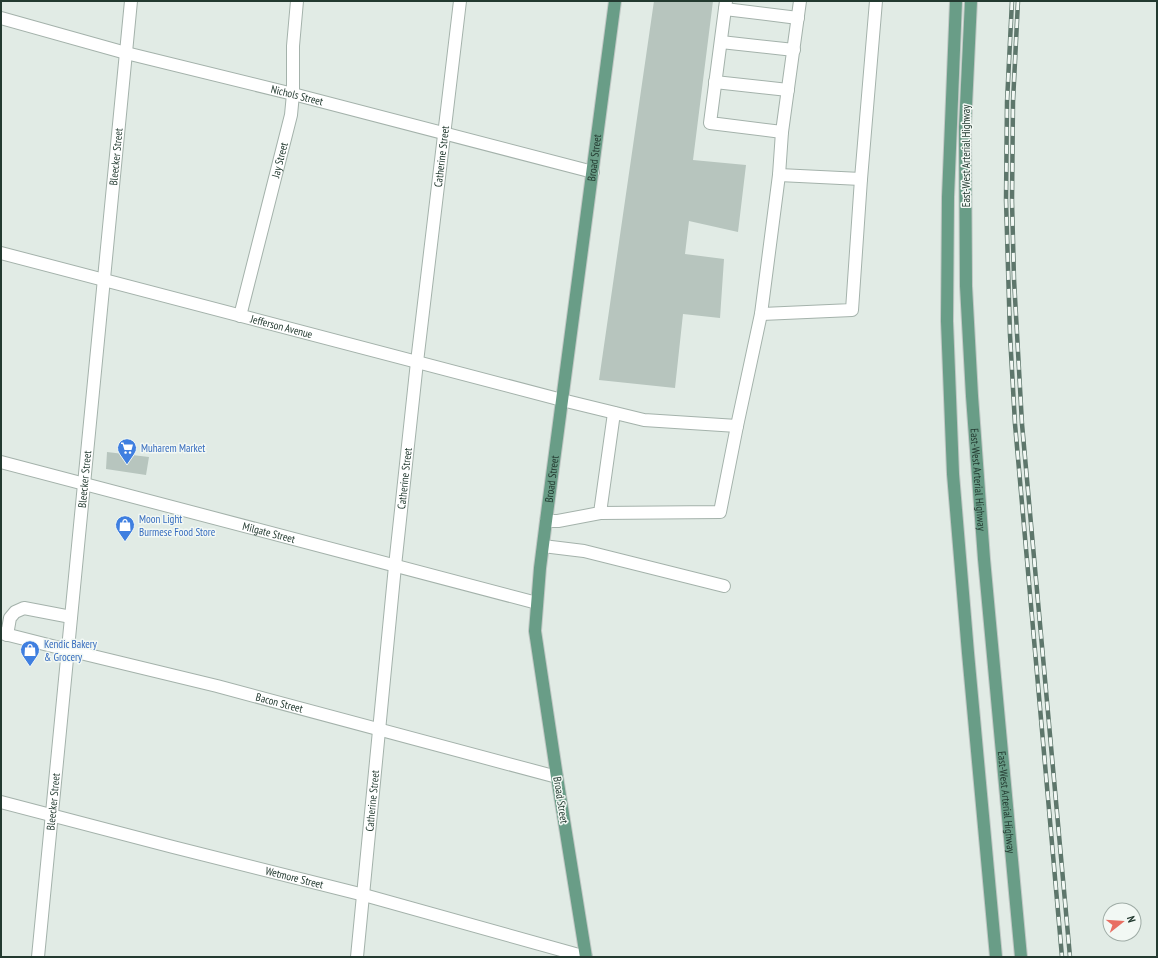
<svg xmlns="http://www.w3.org/2000/svg" width="1158" height="958" font-family="'PT Sans Narrow',sans-serif">
	<style>
		.building { fill: #b7c5be }
		.lines { fill: none; stroke-linecap: round; stroke-linejoin: round }
		.minor-casing { stroke: #a4b2ab; stroke-width: 14 }
		.major-casing { stroke: #c1c8c5; stroke-width: 14 }
		.minor { stroke: #fff; stroke-width: 12 }
		.major { stroke: #699d87; stroke-width: 12 }
		.rail-casing { stroke: #5d766b; stroke-width: 4.5 }
		.rail { stroke: #f2f8f4; stroke-width: 3; stroke-dasharray: 9; stroke-linecap: butt }
		.labels { text-anchor: middle; stroke-width: 3; stroke-linejoin: round; paint-order: stroke }
		.street-label { font-size: 11px; fill: #233a30; stroke: #f2f8f4 }
		.shop-label { font-size: 11px; fill: #366cbe; stroke: #f2f8f4; text-anchor: start }
	</style>
	<rect width="100%" height="100%" fill="#e1ebe5"/>
	<!-- building -->
	<path class="building" d="M 654,1 L 713,1 L 693,160 L 746,165 L 738,232 L 689,221 L 685,254 L 724,259 L 720,318 L 683,314 L 675,388 L 599,380 Z
		M 107,452 L 149,457 L 146,475 L 106,469 Z"/>
	<g class="lines">
		<defs>
			<g id="minor">
				<path d="M 726,1 L 710,123 L 782,132"/>
				<path d="M 725,9 L 798,18"/>
				<path id="s1" d="M 1,18 L 126,53 L 293,94 L 593,172"/>
				<path d="M 721,42 L 794,50"/>
				<path d="M 715,82 L 788,90"/>
				<path d="M 779,175 L 861,179"/>
				<path id="s2" d="M 1,253 L 562,400 L 644,420 L 737,426"/>
				<path d="M 761,314 L 852,310 L 861,179 L 876,1"/>
				<path id="s3" d="M 240,316 L 291,115 L 293,94 L 293,46 L 297,1"/>
				<path id="s4" d="M 1,462 L 537,603"/>
				<path d="M 600,513 L 720,512 L 737,426 L 761,314 L 779,175 L 782,132 L 800,1"/>
				<path d="M 546,521 L 558,521 L 600,513 L 614,413"/>
				<path d="M 543,546 L 584,551 L 724,586"/>
				<path id="s5" d="M 1,633 L 68,650 L 217,686 L 557,777"/>
				<path d="M 7,635 L 10,618 L 15,612 L 24,608 L 71,617"/>
				<path id="s6" d="M 1,802 L 173,847 L 364,895 L 586,957"/>
				<path id="s7" d="M 38,957 L 131,1"/>
				<path id="s8" d="M 357,957 L 395,566 L 417,362 L 460,1"/>
			</g>
			<g id="major">
				<path d="M 956,1 L 948,197 L 947,321 L 953,474 L 968,653 L 996,957"/>
				<path id="s9" d="M 971,1 L 965,127 L 966,286 L 972,396 L 984,559 L 1021,957"/>
				<path id="s10" d="M 586,957 L 557,777 L 535,631 L 540,568 L 546,521 L 615,1"/>
			</g>
		</defs>
		<!-- minor casing -->
		<use href="#minor" class="minor-casing"/>
		<!-- major casing -->
		<use href="#major" class="major-casing"/>
		<!-- minor -->
		<use href="#minor" class="minor"/>
		<!-- major -->
		<use href="#major" class="major"/>
		<defs>
			<path id="rail" d="M 1012,1 L 1007,102 L 1006,200 L 1010,335 L 1015,424 L 1062,957
				M 1018,1 L 1013,102 L 1012,201 L 1014,279 L 1022,424 L 1070,957"/>
		</defs>
		<!-- rail casing -->
		<use href="#rail" class="rail-casing"/>
		<!-- rail -->
		<use href="#rail" class="rail"/>
	</g>
	<!-- icons -->
	<defs>
		<symbol id="supermarket-pin" viewBox="-11 -11 22 30"><path d="M0 17L-7.5 6A9.5 9.5 0 1 1 7.5 6Z" fill="#3f7fe0" stroke="#f2f8f4"/><path d="M-6-5.5h2.5l.6 2H6L4.5 2H-2.5L-4.4-4H-6ZM-1.5 3.2a1.3 1.3 0 1 0 .1 0ZM3 3.2a1.3 1.3 0 1 0 .1 0Z" fill="#fff"/></symbol>
		<symbol id="shop-pin" viewBox="-11 -11 22 30"><path d="M0 17L-7.5 6A9.5 9.5 0 1 1 7.5 6Z" fill="#3f7fe0" stroke="#f2f8f4"/><path d="M-5-2.5h2.3a2.7 3.5 0 0 1 5.4 0H5L5.5 6h-11ZM-1.5-2.5h3a1.5 2.3 0 0 0-3 0Z" fill="#fff"/></symbol>
	</defs>
	<g fill-rule="evenodd">
		<use href="#supermarket-pin" x="116" y="437" width="22" height="30"/>
		<use href="#shop-pin" x="114" y="514" width="22" height="30"/>
		<use href="#shop-pin" x="19" y="639" width="22" height="30"/>
	</g>
	<g class="labels">
		<!-- street labels -->
		<g class="street-label">
			<text dy="4" stroke="none"><textPath href="#s1" startOffset="306">Nichols Street</textPath></text>
			<text transform="translate(966 156) rotate(-90)" y="4">East-West Arterial Highway</text>
			<text dy="4" stroke="none"><textPath href="#s7" startOffset="804">Bleecker Street</textPath></text>
			<text dy="4" stroke="none"><textPath href="#s8" startOffset="805">Catherine Street</textPath></text>
			<text dy="4" stroke="none"><textPath href="#s10" startOffset="807">Broad Street</textPath></text>
			<text dy="4" stroke="none"><textPath href="#s3" startOffset="161">Jay Street</textPath></text>
			<text dy="4" stroke="none"><textPath href="#s2" startOffset="290">Jefferson Avenue</textPath></text>
			<text dy="4" stroke="none"><textPath href="#s7" startOffset="480">Bleecker Street</textPath></text>
			<text dy="4" stroke="none"><textPath href="#s8" startOffset="481">Catherine Street</textPath></text>
			<text dy="4" stroke="none"><textPath href="#s10" startOffset="483">Broad Street</textPath></text>
			<text dy="4" stroke="none"><textPath href="#s9" startOffset="479">East-West Arterial Highway</textPath></text>
			<text dy="4" stroke="none"><textPath href="#s4" startOffset="277">Milgate Street</textPath></text>
			<text dy="4" stroke="none"><textPath href="#s5" startOffset="287">Bacon Street</textPath></text>
			<text transform="translate(561 800) rotate(81)" y="4">Broad Street</text>
			<text dy="4" stroke="none"><textPath href="#s8" startOffset="157">Catherine Street</textPath></text>
			<text dy="4" stroke="none"><textPath href="#s7" startOffset="156">Bleecker Street</textPath></text>
			<text dy="4" stroke="none"><textPath href="#s9" startOffset="803">East-West Arterial Highway</textPath></text>
			<text dy="4" stroke="none"><textPath href="#s6" startOffset="303">Wetmore Street</textPath></text>
		</g>
		<!-- shop labels -->
		<g class="shop-label">
			<text x="141" y="452">Muharem Market</text>
			<text x="139" y="523">Moon Light<tspan x="139" dy="13">Burmese Food Store</tspan></text>
			<text x="44" y="648">Kendic Bakery<tspan x="44" dy="13">&amp; Grocery</tspan></text>
		</g>
	</g>
	<!-- border -->
	<rect width="1158" height="958" fill="none" stroke="#233a30" stroke-width="4"/>
	<!-- north arrow -->
	<g transform="translate(1122 922) rotate(73)"><circle r="19" fill="#f2f8f4" stroke="#9faca6"/>
	<path d="M0-3L7 15L0 10L-7 15Z" fill="#e86e62"/>
	<text y="-6" font-size="11" font-weight="bold" text-anchor="middle" fill="#233a30">N</text>
	</g>
</svg>
